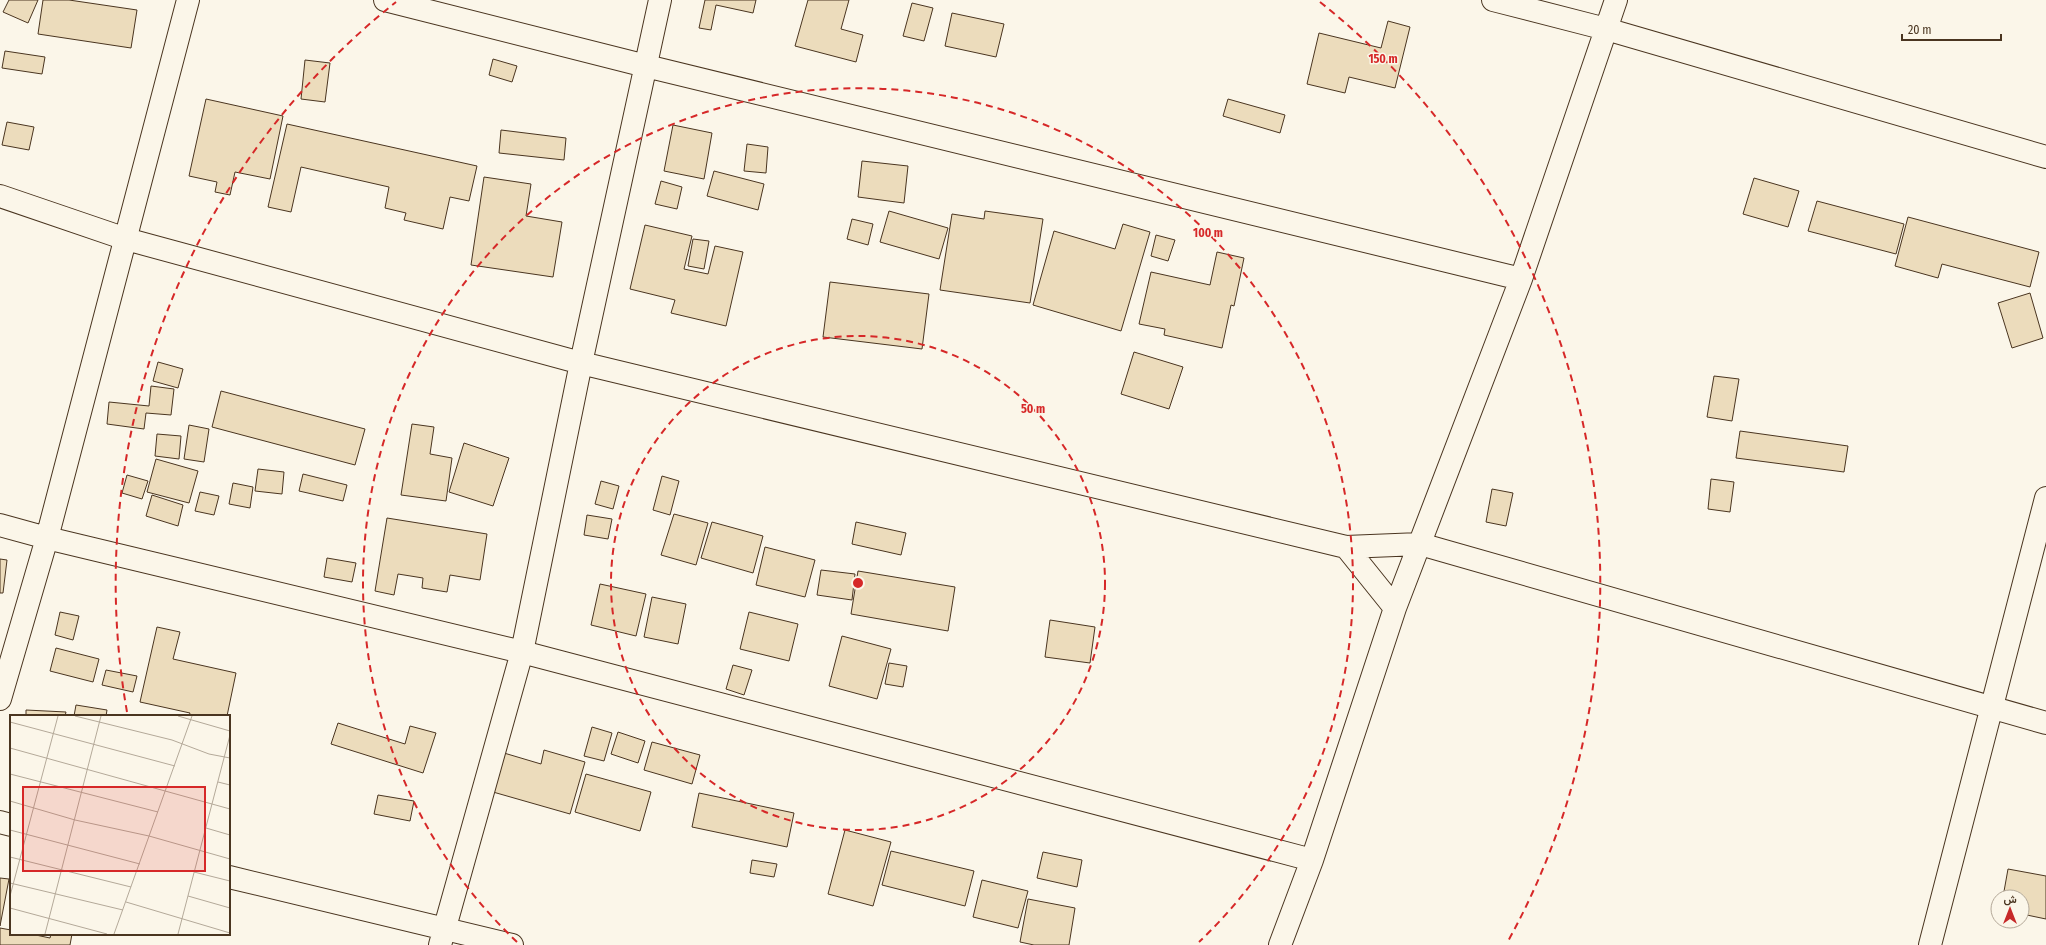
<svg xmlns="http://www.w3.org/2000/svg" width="2046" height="945" font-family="'Fira Sans Condensed',Vazirmatn,sans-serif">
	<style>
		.building { fill: #ecdcbc; stroke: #4a3520 }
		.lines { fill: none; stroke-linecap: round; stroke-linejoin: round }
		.minor-casing { stroke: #4a3520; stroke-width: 24 }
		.minor { stroke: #fbf6e9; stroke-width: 22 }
		.ring { fill: none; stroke: #d62828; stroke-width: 2; stroke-dasharray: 7 5 }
		.inset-road { fill: none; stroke: #b4a999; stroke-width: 1 }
		.view { fill: #d62828; fill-opacity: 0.15; stroke: #d62828; stroke-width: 2 }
		.inset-edge { fill: none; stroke: #4a3520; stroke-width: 2 }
		.centre { fill: #d62828; stroke: #fbf6e9; stroke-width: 2 }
		.ring-label { font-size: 12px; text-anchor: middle; font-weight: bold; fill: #d62828; stroke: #fbf6e9; stroke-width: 3; stroke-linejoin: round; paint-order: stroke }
	</style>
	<rect width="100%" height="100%" fill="#fbf6e9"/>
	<!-- building -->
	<path class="building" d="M 9,0 L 38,0 L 28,23 L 3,12 Z
		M 43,0 L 69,0 L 137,10 L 131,48 L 38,34 Z
		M 705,0 L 756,0 L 753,13 L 716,5 L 711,30 L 699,28 Z
		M 808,0 L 849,0 L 841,29 L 863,35 L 856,62 L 795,46 Z
		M 912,3 L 933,8 L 924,41 L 903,36 Z
		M 952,13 L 1004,24 L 996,57 L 945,46 Z
		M 1388,21 L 1410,27 L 1395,88 L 1349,77 L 1345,93 L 1307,84 L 1319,33 L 1381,48 Z
		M 5,51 L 45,57 L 42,74 L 2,68 Z
		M 493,59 L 517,66 L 512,82 L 489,75 Z
		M 305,60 L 330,63 L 325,102 L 301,99 Z
		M 206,99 L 283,116 L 270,179 L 235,172 L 230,195 L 215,192 L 217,182 L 189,176 Z
		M 1228,99 L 1285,115 L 1280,133 L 1223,116 Z
		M 7,122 L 34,127 L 29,150 L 2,145 Z
		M 287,124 L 477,166 L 469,201 L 450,197 L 443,229 L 404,220 L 406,213 L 385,208 L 389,187 L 301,167 L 291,212 L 268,207 Z
		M 673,125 L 712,133 L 704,179 L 664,171 Z
		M 501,130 L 566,138 L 564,160 L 499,153 Z
		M 747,144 L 768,147 L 766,173 L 744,171 Z
		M 862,161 L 908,166 L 904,203 L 858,197 Z
		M 714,171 L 764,184 L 758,210 L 707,196 Z
		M 484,177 L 531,184 L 526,216 L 562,222 L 553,277 L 471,265 Z
		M 1754,178 L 1799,191 L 1788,227 L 1743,214 Z
		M 661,181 L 682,187 L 677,209 L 655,204 Z
		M 1817,201 L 1904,224 L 1896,254 L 1808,231 Z
		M 889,211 L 948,228 L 939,259 L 880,242 Z
		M 985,211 L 1043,219 L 1030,303 L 940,290 L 952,214 L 984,219 Z
		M 1908,217 L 2039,252 L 2030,287 L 1942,264 L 1938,278 L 1895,266 Z
		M 852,219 L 873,224 L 868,245 L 847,239 Z
		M 1123,224 L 1150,232 L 1121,331 L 1033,305 L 1054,231 L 1115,249 Z
		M 645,225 L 692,236 L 684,269 L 708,274 L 715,246 L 743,252 L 726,326 L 671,313 L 675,300 L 630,289 Z
		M 1156,235 L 1175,240 L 1168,261 L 1151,256 Z
		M 693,239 L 709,241 L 704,269 L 688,266 Z
		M 1217,252 L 1244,258 L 1234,306 L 1231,305 L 1222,348 L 1164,335 L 1165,329 L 1139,324 L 1151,272 L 1210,285 Z
		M 830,282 L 929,294 L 922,349 L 823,337 Z
		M 2030,293 L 2043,338 L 2012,348 L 1998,303 Z
		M 1134,352 L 1183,367 L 1169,409 L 1121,394 Z
		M 158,362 L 183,369 L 178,388 L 153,381 Z
		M 1714,376 L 1739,379 L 1732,421 L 1707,417 Z
		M 151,386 L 174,389 L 171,415 L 146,413 L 144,429 L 107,424 L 109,402 L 149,406 Z
		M 221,391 L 365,429 L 355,465 L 212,427 Z
		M 412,424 L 434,427 L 430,454 L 452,458 L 446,501 L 401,495 Z
		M 189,425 L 209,429 L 204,462 L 184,459 Z
		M 1740,431 L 1848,446 L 1844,472 L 1736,458 Z
		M 157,434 L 181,436 L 179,459 L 155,456 Z
		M 464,443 L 509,458 L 493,506 L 449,492 Z
		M 156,459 L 198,471 L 189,503 L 147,492 Z
		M 258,469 L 284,472 L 282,494 L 255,491 Z
		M 303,474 L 347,485 L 343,501 L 299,491 Z
		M 127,475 L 148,481 L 142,499 L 122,493 Z
		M 662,476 L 679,481 L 670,515 L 653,510 Z
		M 1711,479 L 1734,482 L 1730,512 L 1708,509 Z
		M 601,481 L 619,486 L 613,509 L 595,504 Z
		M 233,483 L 253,487 L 250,508 L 229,504 Z
		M 1492,489 L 1513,493 L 1506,526 L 1486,522 Z
		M 200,492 L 219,496 L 214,515 L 195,511 Z
		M 152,495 L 183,505 L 178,526 L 146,516 Z
		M 674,514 L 708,523 L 696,565 L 661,555 Z
		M 587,515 L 612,519 L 608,539 L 584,535 Z
		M 387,518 L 487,534 L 480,580 L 450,575 L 447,592 L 422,588 L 423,578 L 398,574 L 394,595 L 375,591 Z
		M 712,522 L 763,536 L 753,573 L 701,558 Z
		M 856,522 L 906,533 L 901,555 L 852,544 Z
		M 765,547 L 815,560 L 805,597 L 756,585 Z
		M 327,558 L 356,563 L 352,582 L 324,577 Z
		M 0,559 L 7,560 L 3,593 L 0,593 Z
		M 821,570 L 855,574 L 852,600 L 817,595 Z
		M 858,571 L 955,587 L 948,631 L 851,614 Z
		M 600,584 L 646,594 L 636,636 L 591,625 Z
		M 652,597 L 686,604 L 678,644 L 644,637 Z
		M 60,612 L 79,616 L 73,640 L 55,635 Z
		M 749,612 L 798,624 L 789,661 L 740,649 Z
		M 1050,620 L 1095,627 L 1090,663 L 1045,657 Z
		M 157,627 L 180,632 L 173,659 L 236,673 L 227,716 L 189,716 L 190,713 L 140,702 Z
		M 842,636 L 891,649 L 877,699 L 829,686 Z
		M 56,648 L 99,659 L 93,682 L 50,671 Z
		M 889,663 L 907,666 L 903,687 L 885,684 Z
		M 733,665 L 752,670 L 744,695 L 726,689 Z
		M 106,670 L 137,676 L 133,692 L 102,685 Z
		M 76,705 L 107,710 L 106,716 L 74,716 Z
		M 26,710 L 66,712 L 65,716 L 26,716 Z
		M 338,723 L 405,744 L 410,726 L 436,733 L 423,773 L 331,744 Z
		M 592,727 L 612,733 L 604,761 L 584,756 Z
		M 618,732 L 645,741 L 638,763 L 611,754 Z
		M 652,742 L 700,755 L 692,784 L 644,770 Z
		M 544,750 L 585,762 L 570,814 L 493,792 L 504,753 L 541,764 Z
		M 586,774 L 651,792 L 640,831 L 575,812 Z
		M 699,793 L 794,813 L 787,847 L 692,827 Z
		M 378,795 L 414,801 L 410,821 L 374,814 Z
		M 845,830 L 891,842 L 873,906 L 828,894 Z
		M 891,851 L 974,871 L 965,906 L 882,885 Z
		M 1043,852 L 1082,860 L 1077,887 L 1037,878 Z
		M 752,860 L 777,864 L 774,877 L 750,873 Z
		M 2008,869 L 2046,876 L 2046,919 L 2022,914 L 2022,897 L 2003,897 Z
		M 0,878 L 9,879 L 0,926 Z
		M 982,880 L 1028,891 L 1018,928 L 973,917 Z
		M 1028,899 L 1075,908 L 1069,945 L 1034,945 L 1020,942 Z
		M 0,928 L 11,930 L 11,934 L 31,934 L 50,938 L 51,934 L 72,934 L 70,945 L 0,945 Z"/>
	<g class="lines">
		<defs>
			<path id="minor" d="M 385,0 L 646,66 L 1521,279
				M 1493,0 L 1606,29 L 2046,157
				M 0,196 L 126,239 L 581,363 L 1346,547 L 1420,544 L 2046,723
				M 0,525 L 47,538 L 522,652 L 1312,860
				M 1346,547 L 1395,608
				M 0,699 L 47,538 L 188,0
				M 0,822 L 11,825
				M 229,877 L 512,945
				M 440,945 L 522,652 L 581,363 L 660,0
				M 1280,945 L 1312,860 L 1395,608 L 1521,279 L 1616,0
				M 1930,945 L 2046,498"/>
		</defs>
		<!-- minor casing -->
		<use href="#minor" class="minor-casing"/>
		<!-- minor -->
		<use href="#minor" class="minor"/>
	</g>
	<!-- distance rings -->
	<g class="ring">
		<circle cx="858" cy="583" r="247"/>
		<path d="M517 942A495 495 0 1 1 1199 942"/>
		<path d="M127 712A742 742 0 0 1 396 2M1320 2A742 742 0 0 1 1507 943"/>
	</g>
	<!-- overview -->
	<g transform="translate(10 715)">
		<rect width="220" height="220" fill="#fbf6e9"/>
		<path class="inset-road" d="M 65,1 L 162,25 L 199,39 L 220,43M 168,1 L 220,16M 0,7 L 165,51M 0,33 L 220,94M 0,59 L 148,97M 208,67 L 220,70M 0,86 L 65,105 L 139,121 L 220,144M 196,113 L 220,120M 0,115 L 130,149M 0,142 L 121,172M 184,157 L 220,166M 0,168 L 113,195M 0,181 L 48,1M 178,181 L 220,193M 116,187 L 220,218M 0,193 L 97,219M 35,219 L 91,1M 104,219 L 182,1M 168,219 L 220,20"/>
		<path class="view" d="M 13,72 L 195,72 L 195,156 L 13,156 Z"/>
		<rect width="220" height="220" class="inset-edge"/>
	</g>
	<circle cx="858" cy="583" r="6" class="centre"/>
	<g class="ring-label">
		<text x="1383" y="63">150 m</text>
		<text x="1208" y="237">100 m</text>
		<text x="1033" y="413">50 m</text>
	</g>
	<!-- north arrow -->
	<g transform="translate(2010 909)"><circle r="19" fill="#fbf6e9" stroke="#b4a999"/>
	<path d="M0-3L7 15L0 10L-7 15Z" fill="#c62828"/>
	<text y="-6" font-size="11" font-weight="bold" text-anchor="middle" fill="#4a3520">ش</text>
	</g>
	<!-- scale -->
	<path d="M1902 34v6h99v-6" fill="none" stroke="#4a3520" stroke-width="2"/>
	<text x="1908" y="34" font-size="12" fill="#4a3520" stroke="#fbf6e9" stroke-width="3" paint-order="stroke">20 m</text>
</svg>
